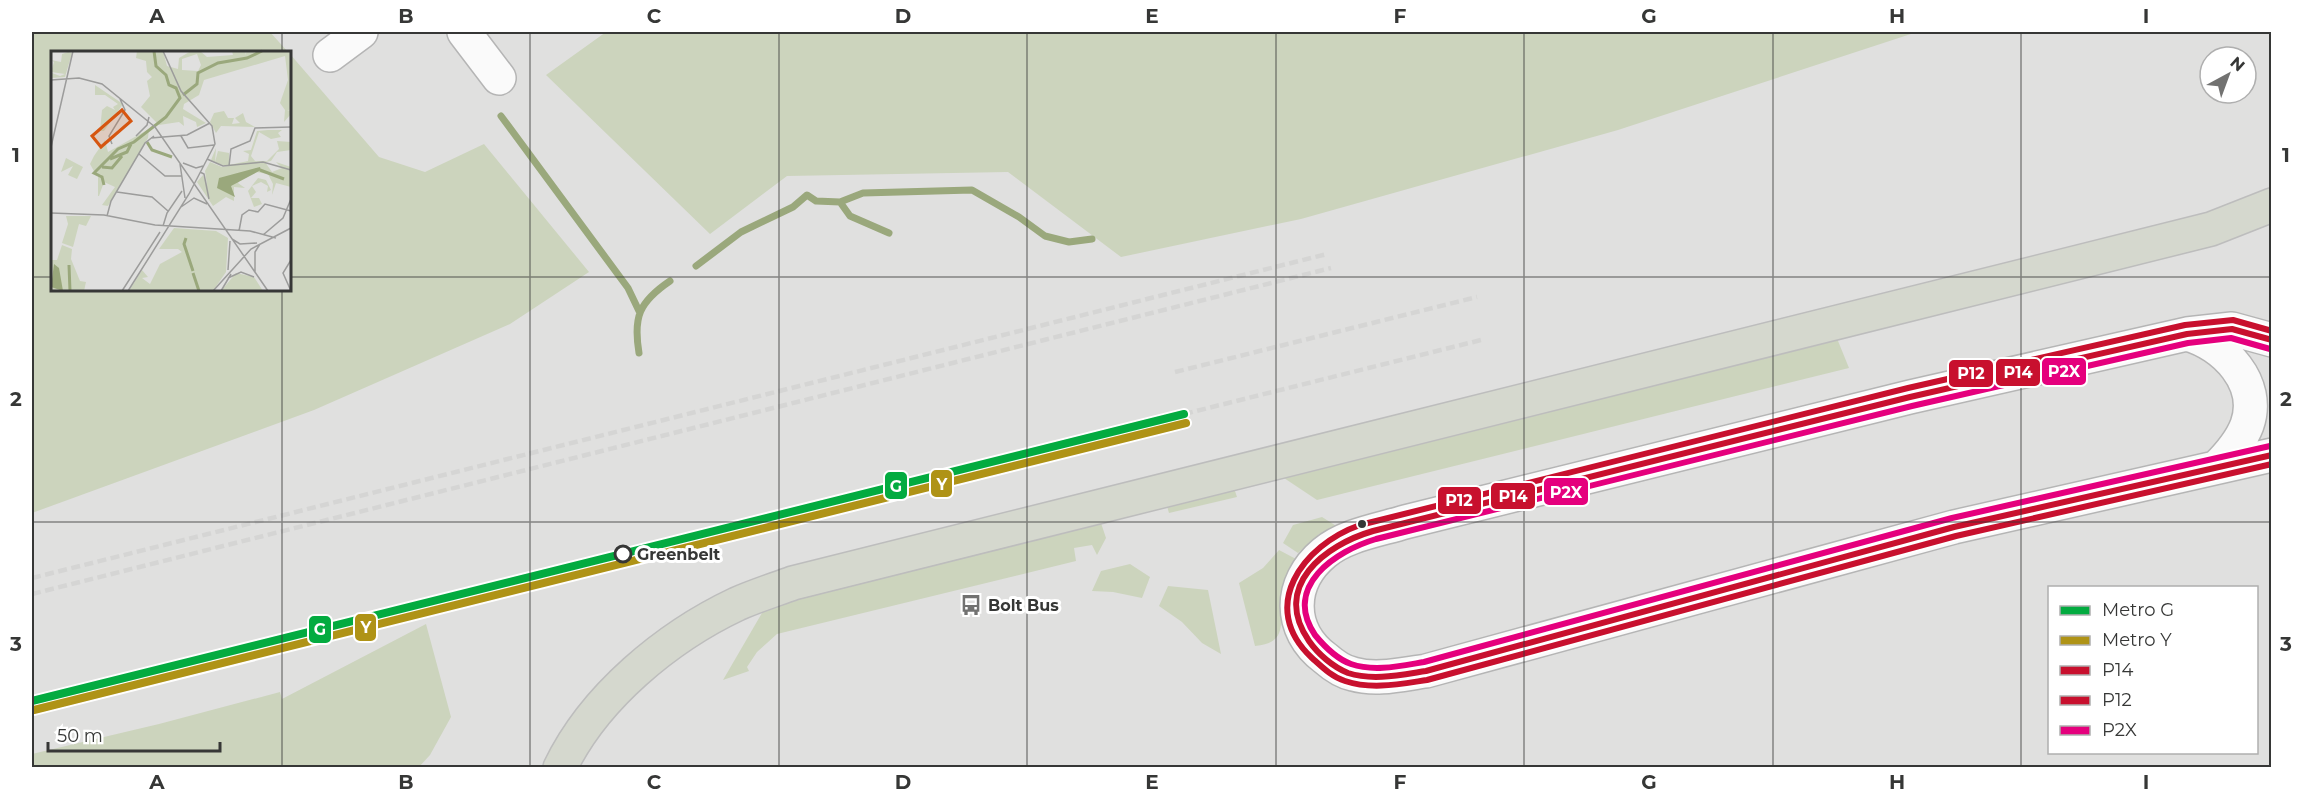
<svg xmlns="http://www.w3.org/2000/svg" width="2303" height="799" font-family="Montserrat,sans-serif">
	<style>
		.green { fill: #ccd4bd }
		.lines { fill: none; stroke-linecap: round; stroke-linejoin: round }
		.stream { stroke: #9aa87c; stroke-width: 7 }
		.minor-casing { stroke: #b5b5b5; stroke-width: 36 }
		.highway-casing { stroke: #bdbdbd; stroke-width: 36 }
		.minor { stroke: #fafafa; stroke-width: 33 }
		.highway { stroke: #d5d8ce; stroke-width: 33 }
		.rail { stroke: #d5d5d4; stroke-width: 4.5; stroke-dasharray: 9 4.5; stroke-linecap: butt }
		.bus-1-casing { stroke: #fff; stroke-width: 10 }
		.bus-2-casing { stroke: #fff; stroke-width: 10 }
		.bus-3-casing { stroke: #fff; stroke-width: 10 }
		.bus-1 { stroke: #c8102e; stroke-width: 6 }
		.bus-2 { stroke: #c8102e; stroke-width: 6 }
		.bus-3 { stroke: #e5007d; stroke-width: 6 }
		.metro-1-casing { stroke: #fff; stroke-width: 12 }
		.metro-2-casing { stroke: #fff; stroke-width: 12 }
		.metro-1 { stroke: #03ab40; stroke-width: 8 }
		.metro-2 { stroke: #af9316; stroke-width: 8 }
		.grid { fill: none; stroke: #363736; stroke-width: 1.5; stroke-opacity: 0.55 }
		.bus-dot { fill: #363736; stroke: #fff; stroke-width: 2 }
		.stop-dot { fill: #fff; stroke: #363736; stroke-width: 3 }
		.labels { text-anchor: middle; stroke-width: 6; stroke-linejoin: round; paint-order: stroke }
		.stop-label { font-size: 16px; font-weight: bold; fill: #363736; stroke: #fff; text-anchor: start }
		.poi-label { font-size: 16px; font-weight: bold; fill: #363736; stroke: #fff; text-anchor: start }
		.inset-river { fill: none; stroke: #9aa87c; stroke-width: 3 }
		.inset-road { fill: none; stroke: #9c9c9b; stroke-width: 1.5 }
		.view { fill: #d65610; fill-opacity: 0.15; stroke: #d65610; stroke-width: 3 }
		.inset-edge { fill: none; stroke: #363736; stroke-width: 3 }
		.line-badge { stroke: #fff; stroke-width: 2 }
		.badge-label { font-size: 16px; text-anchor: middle; font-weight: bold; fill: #fff }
		.neatline { fill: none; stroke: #363736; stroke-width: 2 }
		.grid-label { font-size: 20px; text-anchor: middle; font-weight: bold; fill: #363736 }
	</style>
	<rect width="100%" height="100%" fill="#e0e0df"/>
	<!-- green -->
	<path class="green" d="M 32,32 L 270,32 L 288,52 L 52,52 L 52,290 L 290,290 L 290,54 L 379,157 L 425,172 L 484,144 L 589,272 L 510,324 L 314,410 L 32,513 Z
		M 606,32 L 1917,32 L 1618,130 L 1301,219 L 1121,257 L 1008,172 L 787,176 L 710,234 L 546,75 Z
		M 1836,336 L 1849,368 L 1317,500 L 1278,474 Z
		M 1233,485 L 1237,497 L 1169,513 L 1166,503 Z
		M 1322,517 L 1338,527 L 1319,534 L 1298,553 L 1283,543 L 1293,525 Z
		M 1100,520 L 1106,538 L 1097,555 L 1092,545 L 1074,548 L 1076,561 L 777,634 L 757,652 L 747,667 L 749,671 L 723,680 L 766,606 Z
		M 1279,550 L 1296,559 C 1290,572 1282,586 1281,600 C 1280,623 1288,643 1255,646 L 1239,583 L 1263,568 Z
		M 1130,564 L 1150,577 L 1142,598 L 1113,592 L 1092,591 L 1101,571 Z
		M 1168,586 L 1208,590 L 1221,654 L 1202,643 L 1182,622 L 1159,606 Z
		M 426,624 L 451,717 L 430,755 L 419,767 L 32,767 L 32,754 L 159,724 L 280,692 L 282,699 Z"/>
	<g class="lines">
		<!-- stream -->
		<path class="stream" d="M 501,116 L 628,288 L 639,311
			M 840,202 L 850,216 L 889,233
			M 696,266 L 741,232 L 793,207 L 807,195 L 816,201 L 840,202 L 863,193 L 972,190 L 1019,217 L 1045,236 L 1069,242 L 1092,239
			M 639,353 C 633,317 639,302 670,281"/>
		<defs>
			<path id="minor" d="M 464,32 L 499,78
				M 330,55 L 361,32
				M 2187,334 C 2224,344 2262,383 2247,425 C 2241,441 2229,455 2217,467
				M 2272,340 L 2232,329 L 2187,334 L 1910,397 L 1405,522 C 1379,530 1345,535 1324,553 C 1288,583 1288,630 1325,658 C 1333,665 1343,672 1353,674 C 1377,681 1403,674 1426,671 L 1954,527 L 2272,455"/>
			<path id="highway" d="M 560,768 C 594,697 667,637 737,604 C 755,596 774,590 793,583 L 2211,229 L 2272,205"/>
		</defs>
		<!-- minor casing -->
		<use href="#minor" class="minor-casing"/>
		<!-- highway casing -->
		<use href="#highway" class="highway-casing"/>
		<!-- minor -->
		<use href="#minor" class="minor"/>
		<!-- highway -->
		<use href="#highway" class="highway"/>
		<!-- rail -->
		<path class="rail" d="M 1175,372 L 1477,297
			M 1184,414 L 1485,339
			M 32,578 L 1327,254
			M 32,594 L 1331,268"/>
		<defs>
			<path id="bus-1" d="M 2272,340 L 2232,329 L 2187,334 L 1910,397 L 1373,531 C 1325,545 1271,586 1309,641 C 1318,654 1333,667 1348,673 C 1373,681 1400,675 1426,671 L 1954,527 L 2272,455"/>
			<path id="bus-2" d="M 2272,331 L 2233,320 L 2185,325 L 1908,388 L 1360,525 C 1303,545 1257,607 1312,658 C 1322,667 1332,677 1345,681 C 1372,690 1400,684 1427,680 L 1956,536 L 2272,464"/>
			<path id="bus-3" d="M 2270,349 L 2231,338 L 2188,343 L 1912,406 L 1376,539 C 1336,551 1282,586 1315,635 C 1324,646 1337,659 1351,664 C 1374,672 1400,666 1424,662 L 1952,518 L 2270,446"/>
		</defs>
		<!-- bus-1 casing -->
		<use href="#bus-1" class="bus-1-casing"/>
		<!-- bus-2 casing -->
		<use href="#bus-2" class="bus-2-casing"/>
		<!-- bus-3 casing -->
		<use href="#bus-3" class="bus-3-casing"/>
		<!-- bus-1 -->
		<use href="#bus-1" class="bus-1"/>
		<!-- bus-2 -->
		<use href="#bus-2" class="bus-2"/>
		<!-- bus-3 -->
		<use href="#bus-3" class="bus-3"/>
		<defs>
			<path id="metro-1" d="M 32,701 L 1184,414"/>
			<path id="metro-2" d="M 34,710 L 1186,423"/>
		</defs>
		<!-- metro-1 casing -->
		<use href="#metro-1" class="metro-1-casing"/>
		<!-- metro-2 casing -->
		<use href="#metro-2" class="metro-2-casing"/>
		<!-- metro-1 -->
		<use href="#metro-1" class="metro-1"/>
		<!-- metro-2 -->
		<use href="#metro-2" class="metro-2"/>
	</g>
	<!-- grid -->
	<path class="grid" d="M 282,32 L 282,52M 530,32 L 530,768M 779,32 L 779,768M 1027,32 L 1027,768M 1276,32 L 1276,768M 1524,32 L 1524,768M 1773,32 L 1773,768M 2021,32 L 2021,768M 32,277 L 52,277M 290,277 L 2272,277M 282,290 L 282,768M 32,522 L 2272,522"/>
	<!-- icons -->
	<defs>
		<symbol id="bus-bare" viewBox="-9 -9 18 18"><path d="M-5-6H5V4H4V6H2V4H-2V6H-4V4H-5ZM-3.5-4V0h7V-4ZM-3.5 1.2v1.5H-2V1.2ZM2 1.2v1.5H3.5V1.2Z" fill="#727271" stroke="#fff" stroke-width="2.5" paint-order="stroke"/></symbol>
	</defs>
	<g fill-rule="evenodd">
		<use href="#bus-bare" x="956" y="590" width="30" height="30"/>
	</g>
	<!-- markers -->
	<circle class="bus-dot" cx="1362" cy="524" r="5"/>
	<circle class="stop-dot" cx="623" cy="554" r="8"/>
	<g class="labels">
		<!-- stop labels -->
		<g class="stop-label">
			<text x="637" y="560">Greenbelt</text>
		</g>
		<!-- poi labels -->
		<g class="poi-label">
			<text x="988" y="611">Bolt Bus</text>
		</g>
	</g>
	<!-- overview -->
	<g transform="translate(51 51)">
		<rect width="240" height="240" fill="#e0e0df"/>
		<path d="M 86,0 L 112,0 L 116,15 L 127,18 L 128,7 L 140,0 L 149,0 L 156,6 L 182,4 L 181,0 L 195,0 L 194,4 L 196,0 L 240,0 L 240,58 L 236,60 L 240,59 L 240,63 L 233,71 L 234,59 L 229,52 L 237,29 L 234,5 L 153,29 L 148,44 L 133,53 L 132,58 L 155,72 L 146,76 L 145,71 L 132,65 L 133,75 L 128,71 L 108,74 L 90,56 L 99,45 L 96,30 L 101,26 L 96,21 L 95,10 L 85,7 ZM 146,3 L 150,14 L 147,20 L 131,19 L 131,8 ZM 17,1 L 21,2 L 14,26 L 0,27 L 1,22 L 9,25 L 14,23 L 0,21 L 3,11 L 0,9 L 10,11 L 11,3 ZM 44,34 L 72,53 L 53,80 L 49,80 L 51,59 L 56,55 L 64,59 L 62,56 L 67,53 L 54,44 L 44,44 ZM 173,60 L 177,67 L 183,67 L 181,73 L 189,72 L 184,67 L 192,62 L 195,71 L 204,76 L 170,75 L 165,82 L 159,71 L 163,62 ZM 98,78 L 97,87 L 57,155 L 51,154 L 64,136 L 53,131 L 48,145 L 47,145 L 47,126 L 51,124 L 44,122 L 39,113 L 43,105 L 54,89 L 57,101 ZM 217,79 L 231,79 L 227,82 L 230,86 L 220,88 L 208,81 L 200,105 L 204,110 L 216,110 L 228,98 L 226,90 L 240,91 L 240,99 L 226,101 L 220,110 L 214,111 L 221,121 L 231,117 L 225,111 L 240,116 L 240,136 L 225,132 L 221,144 L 222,133 L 217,123 L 205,121 L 189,129 L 187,132 L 194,137 L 183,136 L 183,150 L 175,146 L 162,155 L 146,131 L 152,124 L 156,134 L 154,120 L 159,111 L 171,116 L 178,115 L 167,113 L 160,109 L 165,97 L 164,111 L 167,100 L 178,102 L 178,114 L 197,110 L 198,103 L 192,100 L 200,99 L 206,80 ZM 15,107 L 32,116 L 26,128 L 17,124 L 22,115 L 10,121 ZM 207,127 L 215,129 L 220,139 L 216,141 L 217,135 L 210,131 L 201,135 L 205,141 L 200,147 L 208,147 L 211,153 L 203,156 L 197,140 ZM 15,165 L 40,165 L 35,175 L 28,173 L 22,196 L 11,192 L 17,173 ZM 123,177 L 165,180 L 177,187 L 175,221 L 162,240 L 78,240 L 91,219 L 97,226 L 91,227 L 99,233 L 109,213 L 131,201 L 127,198 L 108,198 ZM 11,194 L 21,198 L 20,208 L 29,230 L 35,231 L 33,240 L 0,240 L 0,209 L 6,209 ZM 185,222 L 203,226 L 212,240 L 170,240 Z" fill="#ccd4bd" fill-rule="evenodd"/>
		<path d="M 209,116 L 210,119 L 180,135 L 184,146 L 166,137 L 168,127 ZM 3,213 L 8,217 L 12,240 L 0,236 Z" fill="#9aa87c"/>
		<path class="inset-river" d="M 132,44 L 146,33 L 147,22 L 167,12 L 196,7 L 211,0M 96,91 L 101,99 L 121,106M 59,108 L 76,101 L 80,93M 51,116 L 61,117 L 71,105M 209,119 L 233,128M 53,134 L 51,126 L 43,122 L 67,98 L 83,91 L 115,66 L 129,47 L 125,37 L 118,34 L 115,24 L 105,15 L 103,0M 135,187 L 133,193 L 142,220M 18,214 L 19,240M 142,222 L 148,240"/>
		<path class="inset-road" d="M 0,29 L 28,27 L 51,33 L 104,76 L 217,240M 85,85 L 96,74 L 98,66M 130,85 L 137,97 L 163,94M 100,87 L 136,84 L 159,72M 61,93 L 58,85 L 74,59 L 69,48M 0,96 L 22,0M 88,103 L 114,125 L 131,125M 156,108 L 172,115 L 212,111 L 240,119M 132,112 L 145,117 L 152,115M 129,113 L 134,147M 178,115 L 180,98 L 199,90 L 204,77 L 240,76M 149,121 L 153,123 L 158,148M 66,141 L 101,146 L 117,160M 130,156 L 143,147 L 156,153M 0,162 L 53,164 L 104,174 L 199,180 L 225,187M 56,165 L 60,150 L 94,92 L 103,85M 112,175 L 116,162 L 131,140M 188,180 L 191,164 L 198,159 L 207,161 L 214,153 L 240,160M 212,184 L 232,167 L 240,148M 181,188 L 189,193 L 206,192M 177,219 L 179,190M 204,221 L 204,201 L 209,193M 177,227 L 190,221 L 203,226M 71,240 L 109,181M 77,240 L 138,143 L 164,93 L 161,75 L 130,40 L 112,0M 162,240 L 200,198 L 240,177M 170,240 L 180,223M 240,240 L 232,222 L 240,209"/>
		<path class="view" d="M 71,59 L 80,70 L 50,96 L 41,85 Z"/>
		<rect width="240" height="240" class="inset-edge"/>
	</g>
	<g class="line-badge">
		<rect x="2041" y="357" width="46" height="29" rx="6" fill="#e5007d"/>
		<rect x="1995" y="358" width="46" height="29" rx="6" fill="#c8102e"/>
		<rect x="1948" y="359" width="46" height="29" rx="6" fill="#c8102e"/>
		<rect x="930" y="469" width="23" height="29" rx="6" fill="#af9316"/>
		<rect x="884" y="471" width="24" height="29" rx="6" fill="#03ab40"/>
		<rect x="1543" y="477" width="46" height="29" rx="6" fill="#e5007d"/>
		<rect x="1490" y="482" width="46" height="28" rx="6" fill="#c8102e"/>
		<rect x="1437" y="486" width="45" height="29" rx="6" fill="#c8102e"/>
		<rect x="354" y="613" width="23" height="29" rx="6" fill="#af9316"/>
		<rect x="308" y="615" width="24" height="29" rx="6" fill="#03ab40"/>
	</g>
	<g class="badge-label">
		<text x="2064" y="377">P2X</text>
		<text x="2018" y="378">P14</text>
		<text x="1971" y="379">P12</text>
		<text x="942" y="490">Y</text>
		<text x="896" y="492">G</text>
		<text x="1566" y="498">P2X</text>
		<text x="1513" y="502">P14</text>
		<text x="1459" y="506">P12</text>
		<text x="366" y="633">Y</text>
		<text x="320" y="635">G</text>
	</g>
	<!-- border -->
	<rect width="2303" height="799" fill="none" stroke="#ffffff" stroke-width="66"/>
	<!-- legend -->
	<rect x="2048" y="586" width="210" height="168" fill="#ffffff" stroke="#afafaf" stroke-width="1.5"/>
	<rect x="2060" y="606" width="30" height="9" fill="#03ab40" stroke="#afafaf" stroke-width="1.5"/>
	<text x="2102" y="616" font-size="18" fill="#363736">Metro G</text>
	<rect x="2060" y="636" width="30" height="9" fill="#af9316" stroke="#afafaf" stroke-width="1.5"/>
	<text x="2102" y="646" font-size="18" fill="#363736">Metro Y</text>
	<rect x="2060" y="666" width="30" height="9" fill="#c8102e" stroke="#afafaf" stroke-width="1.5"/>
	<text x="2102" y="676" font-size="18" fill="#363736">P14</text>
	<rect x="2060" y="696" width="30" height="9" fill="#c8102e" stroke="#afafaf" stroke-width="1.5"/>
	<text x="2102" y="706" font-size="18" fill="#363736">P12</text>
	<rect x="2060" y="726" width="30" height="9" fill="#e5007d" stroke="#afafaf" stroke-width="1.5"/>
	<text x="2102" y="736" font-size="18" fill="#363736">P2X</text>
	<!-- north arrow -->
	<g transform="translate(2228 75) rotate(41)"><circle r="28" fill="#ffffff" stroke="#afafaf" stroke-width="1.5"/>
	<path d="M0-4.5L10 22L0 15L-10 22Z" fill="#727271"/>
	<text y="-9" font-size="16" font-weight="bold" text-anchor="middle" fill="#363736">N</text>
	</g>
	<!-- scale -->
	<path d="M48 742v9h172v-9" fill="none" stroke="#363736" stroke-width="3"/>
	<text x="57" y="742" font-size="18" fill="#363736" stroke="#ffffff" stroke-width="4.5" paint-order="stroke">50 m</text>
	<rect x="33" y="33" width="2237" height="733" class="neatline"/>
	<g class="grid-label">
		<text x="157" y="23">A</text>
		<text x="406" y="23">B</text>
		<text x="654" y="23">C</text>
		<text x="903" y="23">D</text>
		<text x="1152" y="23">E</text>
		<text x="1400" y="23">F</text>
		<text x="1649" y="23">G</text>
		<text x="1897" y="23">H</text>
		<text x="2146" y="23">I</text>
		<text x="16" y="162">1</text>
		<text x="2286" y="162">1</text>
		<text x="16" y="406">2</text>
		<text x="2286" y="406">2</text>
		<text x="16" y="651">3</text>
		<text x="2286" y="651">3</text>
		<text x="157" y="789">A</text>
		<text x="406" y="789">B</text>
		<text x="654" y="789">C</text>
		<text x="903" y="789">D</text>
		<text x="1152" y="789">E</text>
		<text x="1400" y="789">F</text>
		<text x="1649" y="789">G</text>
		<text x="1897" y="789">H</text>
		<text x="2146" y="789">I</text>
	</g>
</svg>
